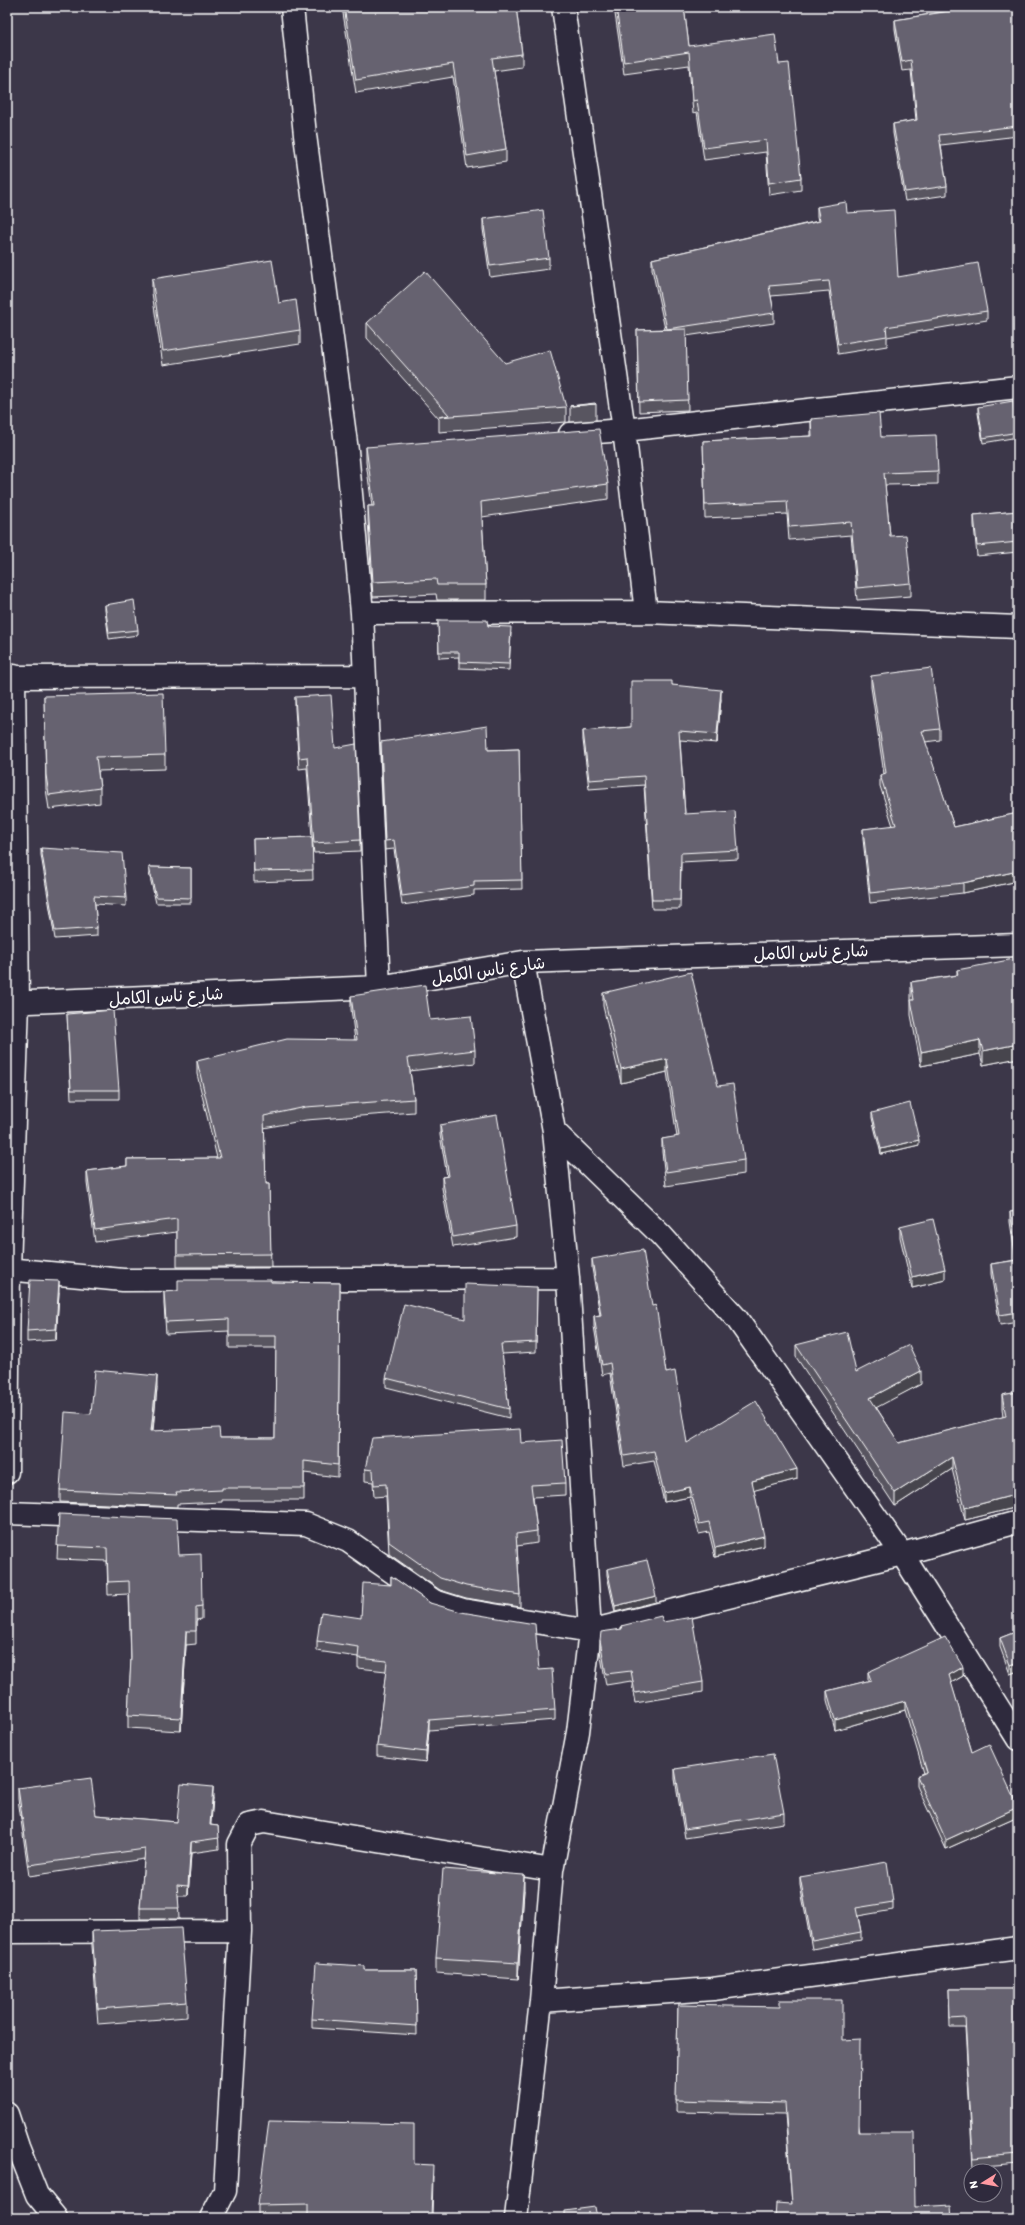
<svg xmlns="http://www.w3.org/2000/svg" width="1025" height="2225" font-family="Itim,'Playpen Sans Arabic',sans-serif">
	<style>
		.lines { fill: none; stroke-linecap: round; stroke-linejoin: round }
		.minor-casing { stroke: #fff; stroke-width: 25 }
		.minor { stroke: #2f2a3d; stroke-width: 22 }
		.wall { fill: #585460; stroke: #fff }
		.shaded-wall { fill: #47454e; stroke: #fff }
		.building { fill: #666270; stroke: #fff }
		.labels { text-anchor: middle; stroke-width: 3.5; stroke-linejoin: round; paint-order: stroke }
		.street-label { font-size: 17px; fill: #fff; stroke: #2f2a3d }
	</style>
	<rect width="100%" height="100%" fill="#3c3749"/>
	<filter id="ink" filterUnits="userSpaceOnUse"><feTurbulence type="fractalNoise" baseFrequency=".025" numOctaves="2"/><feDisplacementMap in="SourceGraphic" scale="8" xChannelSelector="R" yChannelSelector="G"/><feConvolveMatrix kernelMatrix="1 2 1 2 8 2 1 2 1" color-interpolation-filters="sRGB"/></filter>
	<g filter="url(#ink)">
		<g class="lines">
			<defs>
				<path id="minor" d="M 292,7 L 305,135 L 347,451 L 362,613 L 379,987
					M 563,7 L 624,430 L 646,612
					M 570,434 L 624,430 L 1018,387
					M 362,613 L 646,612 L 1018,627
					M 7,677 L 364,676
					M 7,1003 L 379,987 L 523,962 L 1018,945
					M 554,1131 L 661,1235 L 737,1319 L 902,1554 L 1018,1739
					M 7,1269 L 123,1280 L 568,1278
					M 7,1472 L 9,1269 L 18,1002 L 14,676
					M 7,1513 L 306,1524 L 348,1541 L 434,1601 L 463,1610 L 590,1631 L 902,1554 L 1018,1522
					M 7,1932 L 240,1931
					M 541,2001 L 713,1989 L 1018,1948
					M 7,2114 L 18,2147 L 37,2195 L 56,2218
					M 211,2218 L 225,2191 L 240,1931 L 239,1844 L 249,1825 L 264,1822 L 552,1870
					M 516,2218 L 541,2001 L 552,1870 L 578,1732 L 590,1631 L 568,1278 L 554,1131 L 523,962"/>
			</defs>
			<!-- minor casing -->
			<use href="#minor" class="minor-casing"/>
			<!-- minor -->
			<use href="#minor" class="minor"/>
		</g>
		<!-- wall -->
		<path class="wall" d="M 342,7 L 516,7 L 522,54 L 522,67 L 494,71 L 506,149 L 506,162 L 467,168 L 453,77 L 356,93 Z
			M 614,7 L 684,7 L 689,46 L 779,64 L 801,178 L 801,190 L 769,195 L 766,152 L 704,160 L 697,112 L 693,113 L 689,65 L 624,74 Z
			M 965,7 L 1018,7 L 1018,136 L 941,145 L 947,186 L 947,195 L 905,201 L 893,133 L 893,124 L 916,120 L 911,70 L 902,71 L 895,29 L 895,20 L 965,8 Z
			M 817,207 L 847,213 L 898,277 L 987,311 L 987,320 L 887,337 L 887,346 L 838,354 L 829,291 L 771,296 L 774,313 L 774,323 L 686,336 L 688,410 L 639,412 L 637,330 L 665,329 L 652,269 L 652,259 L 818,221 L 817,216 Z
			M 483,219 L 549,258 L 549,269 L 490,277 L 483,229 Z
			M 152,279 L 279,303 L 300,330 L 300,344 L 163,365 L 152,293 Z
			M 367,323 L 505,363 L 566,407 L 566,422 L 439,432 L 439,419 L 367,338 Z
			M 596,404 L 596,420 L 570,422 L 570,406 Z
			M 978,407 L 1018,431 L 1018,437 L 983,443 L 978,413 Z
			M 811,419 L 881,437 L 938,471 L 938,484 L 885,485 L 890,536 L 911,583 L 911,596 L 857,600 L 851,535 L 789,540 L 787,514 L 705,518 L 703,441 L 811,436 Z
			M 366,447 L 608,484 L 608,499 L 482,517 L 486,585 L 486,600 L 437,600 L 436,594 L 373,597 L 368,521 L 368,506 L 372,506 L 366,462 Z
			M 1018,511 L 1018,552 L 977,556 L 974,525 L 974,515 Z
			M 105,605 L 138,630 L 138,635 L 109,639 L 105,610 Z
			M 438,620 L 488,626 L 511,633 L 509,670 L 459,668 L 459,657 L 439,658 Z
			M 871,676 L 940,729 L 940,740 L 925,742 L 954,827 L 1018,813 L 1018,881 L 963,893 L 870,903 L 863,839 L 863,829 L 893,826 L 880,786 L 880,775 L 884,774 L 871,687 Z
			M 672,685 L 721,699 L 717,743 L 680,740 L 685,814 L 738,850 L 738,859 L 681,862 L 680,909 L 652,909 L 644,785 L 589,789 L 583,740 L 583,731 L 631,727 Z
			M 44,696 L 165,755 L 165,769 L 98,771 L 100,788 L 100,803 L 49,809 L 46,789 Z
			M 295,697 L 335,748 L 360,840 L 360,851 L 314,853 L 312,838 L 313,880 L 254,882 L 253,839 L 312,837 L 307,768 L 299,769 L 295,708 Z
			M 381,742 L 488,750 L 519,749 L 522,889 L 474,890 L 474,895 L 402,905 L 394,849 L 385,850 Z
			M 41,848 L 126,898 L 126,906 L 95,904 L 97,928 L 97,936 L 55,939 L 41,855 Z
			M 149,867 L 191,868 L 191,903 L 156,903 L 149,873 Z
			M 957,970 L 1018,981 L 1018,1058 L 983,1065 L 980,1054 L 921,1066 L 911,1015 L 911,982 L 957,975 Z
			M 603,993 L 718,1086 L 744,1160 L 744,1174 L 666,1186 L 662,1152 L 662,1139 L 677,1137 L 667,1072 L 621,1083 L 603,1006 Z
			M 351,996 L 430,1020 L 475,1050 L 475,1063 L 410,1071 L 414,1099 L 414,1112 L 306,1120 L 264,1128 L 266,1184 L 269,1184 L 271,1267 L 177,1267 L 177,1232 L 95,1242 L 87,1183 L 87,1171 L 127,1166 L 127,1159 L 217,1158 L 197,1074 L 197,1061 L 355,1040 L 351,1009 Z
			M 67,1014 L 119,1090 L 119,1099 L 71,1099 Z
			M 872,1113 L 919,1145 L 881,1154 L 872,1118 Z
			M 440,1125 L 516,1226 L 516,1237 L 453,1247 L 442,1188 L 442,1177 L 447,1176 L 440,1135 Z
			M 1018,1211 L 1018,1322 L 1000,1325 L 991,1274 L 991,1264 L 1016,1260 L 1010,1222 L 1010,1212 Z
			M 900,1227 L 945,1280 L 912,1288 L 900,1237 Z
			M 592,1259 L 652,1306 L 666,1373 L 687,1443 L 797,1479 L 754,1490 L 764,1546 L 715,1557 L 709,1532 L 699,1534 L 690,1497 L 664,1502 L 654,1461 L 624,1466 L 610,1373 L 602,1375 L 594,1326 L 594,1316 L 600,1315 L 592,1268 Z
			M 271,1282 L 340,1283 L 338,1477 L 304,1473 L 304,1500 L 222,1500 L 222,1502 L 177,1504 L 177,1507 L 60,1502 L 60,1490 L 91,1414 L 157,1388 L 153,1431 L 220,1438 L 275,1438 L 276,1348 L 229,1348 L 229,1331 L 166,1334 L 164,1304 L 164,1292 L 178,1291 Z
			M 537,1287 L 536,1352 L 502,1354 L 509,1409 L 509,1418 L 386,1387 L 386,1378 L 465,1319 Z
			M 59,1292 L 56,1340 L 27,1342 L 27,1331 Z
			M 796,1345 L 856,1372 L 921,1384 L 876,1407 L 899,1443 L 1003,1417 L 1002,1408 L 1002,1395 L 1018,1392 L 1018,1507 L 965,1520 L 952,1469 L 895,1506 L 796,1357 Z
			M 521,1443 L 565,1483 L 565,1495 L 533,1497 L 537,1531 L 537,1543 L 517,1546 L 520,1595 L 520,1607 L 466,1598 L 440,1590 L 389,1554 L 386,1496 L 374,1497 L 373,1482 L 365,1481 L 365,1469 Z
			M 59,1514 L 179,1555 L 202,1606 L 202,1619 L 196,1620 L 196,1644 L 186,1645 L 181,1731 L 128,1728 L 128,1715 L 131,1662 L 129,1594 L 108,1595 L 107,1561 L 57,1559 Z
			M 1018,1554 L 1018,1573 L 1015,1565 L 1015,1555 Z
			M 607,1569 L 656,1602 L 615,1612 L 607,1575 Z
			M 391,1576 L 430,1603 L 539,1670 L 555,1710 L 555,1720 L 429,1730 L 426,1762 L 377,1756 L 377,1746 L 386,1671 L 358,1668 L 358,1657 L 317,1651 L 317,1641 L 361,1618 L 391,1585 Z
			M 663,1622 L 703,1682 L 703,1692 L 635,1703 L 631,1681 L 606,1685 L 600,1651 L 600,1640 L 621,1629 L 621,1626 Z
			M 1018,1631 L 1018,1671 L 1010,1674 L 1000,1647 L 1000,1638 Z
			M 868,1672 L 963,1676 L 951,1683 L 972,1752 L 1018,1817 L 946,1849 L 917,1786 L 917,1776 L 924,1773 L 905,1710 L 835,1730 L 827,1700 L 827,1691 L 868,1681 Z
			M 675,1769 L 784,1813 L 784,1823 L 685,1838 L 675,1779 Z
			M 18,1788 L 96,1815 L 177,1822 L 213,1798 L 210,1825 L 218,1826 L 219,1849 L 191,1853 L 188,1896 L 178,1896 L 179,1919 L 140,1919 L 140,1908 L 144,1859 L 29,1876 L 18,1799 Z
			M 800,1877 L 893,1902 L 893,1910 L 858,1916 L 861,1932 L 861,1940 L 812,1949 L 800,1885 Z
			M 524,1890 L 518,1979 L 436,1973 L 436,1958 Z
			M 92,1931 L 187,2002 L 187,2017 L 98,2024 L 92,1946 Z
			M 364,1970 L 416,1970 L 417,2035 L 312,2028 L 312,2019 Z
			M 949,1989 L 1018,1989 L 1018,2163 L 973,2167 L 965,2027 L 950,2027 Z
			M 678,2005 L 842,2040 L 860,2132 L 915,2207 L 952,2218 L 792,2204 L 785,2114 L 676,2112 Z
			M 414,2164 L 433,2176 L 432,2218 L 308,2218 L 308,2215 L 258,2216 L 258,2205 Z"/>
		<!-- shaded-wall -->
		<path class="shaded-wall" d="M 721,690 L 721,699 L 717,743 L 717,734 Z
			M 1018,871 L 1018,881 L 963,893 L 963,883 Z
			M 980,1040 L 980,1054 L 921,1066 L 921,1052 Z
			M 1018,1044 L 1018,1058 L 983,1065 L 983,1051 Z
			M 667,1059 L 667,1072 L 621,1083 L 621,1069 Z
			M 919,1140 L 919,1145 L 881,1154 L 881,1149 Z
			M 945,1269 L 945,1280 L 912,1288 L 912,1277 Z
			M 59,1281 L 59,1292 L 56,1340 L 56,1329 Z
			M 921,1371 L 921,1384 L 870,1411 L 870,1398 Z
			M 157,1376 L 157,1388 L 151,1443 L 151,1431 Z
			M 952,1457 L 952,1469 L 895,1506 L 895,1493 Z
			M 797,1469 L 797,1479 L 752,1491 L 752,1481 Z
			M 690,1487 L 690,1497 L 664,1502 L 664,1493 Z
			M 1018,1494 L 1018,1507 L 965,1520 L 965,1508 Z
			M 764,1536 L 764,1546 L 715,1557 L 715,1548 Z
			M 656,1596 L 656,1602 L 615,1612 L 615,1606 Z
			M 186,1631 L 186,1645 L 181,1731 L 181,1718 Z
			M 1018,1662 L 1018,1671 L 1010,1674 L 1010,1665 Z
			M 963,1667 L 963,1676 L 949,1684 L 949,1675 Z
			M 905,1701 L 905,1710 L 835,1730 L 835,1720 Z
			M 429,1720 L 429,1730 L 426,1762 L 426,1752 Z
			M 213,1787 L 213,1798 L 210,1836 L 210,1825 Z
			M 1018,1807 L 1018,1817 L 946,1849 L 946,1840 Z
			M 191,1842 L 191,1853 L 188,1896 L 188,1886 Z
			M 524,1875 L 524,1890 L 518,1979 L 518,1963 Z"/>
		<!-- building -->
		<path class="building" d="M 344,7 L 516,7 L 522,54 L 492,58 L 506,149 L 467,156 L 453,64 L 356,80 Z
			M 616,7 L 684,7 L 689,46 L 775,34 L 779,64 L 789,63 L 801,178 L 769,183 L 766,140 L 704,148 L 697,100 L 693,101 L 689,52 L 624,62 Z
			M 966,7 L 1018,7 L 1018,109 L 1017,109 L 1018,126 L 939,135 L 947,186 L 905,192 L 893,124 L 917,120 L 911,60 L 902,62 L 895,20 L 967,8 Z
			M 846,202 L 847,213 L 894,210 L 898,277 L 978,263 L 987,311 L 886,327 L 887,336 L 838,344 L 829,281 L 769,286 L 774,313 L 667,329 L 652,259 L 820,221 L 817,207 Z
			M 543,210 L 549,258 L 490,266 L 483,219 Z
			M 272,260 L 279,303 L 296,300 L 300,330 L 163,351 L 152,279 Z
			M 425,271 L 505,363 L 550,350 L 566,407 L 439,417 L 449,415 L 367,323 Z
			M 686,329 L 688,400 L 639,402 L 637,330 Z
			M 1013,401 L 1018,432 L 983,438 L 978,407 Z
			M 595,403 L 596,404 L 570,406 Z
			M 879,413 L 881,437 L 936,435 L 938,471 L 884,473 L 890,536 L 906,535 L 911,583 L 857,588 L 851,522 L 789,527 L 787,501 L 705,505 L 703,441 L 812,436 L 811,419 Z
			M 599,429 L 608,484 L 481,502 L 486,585 L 437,585 L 436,579 L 373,582 L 368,506 L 374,506 L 366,447 Z
			M 1018,511 L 1018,542 L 977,546 L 974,515 Z
			M 134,600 L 138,630 L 109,633 L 105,605 Z
			M 438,620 L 487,620 L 488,626 L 511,627 L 509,664 L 459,662 L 459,652 L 439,652 Z
			M 931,668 L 940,729 L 922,731 L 954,827 L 1018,813 L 1018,871 L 963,883 L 870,893 L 863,829 L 896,825 L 880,775 L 886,773 L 871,676 Z
			M 631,681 L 672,681 L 672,685 L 721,690 L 717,734 L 679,731 L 685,814 L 735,811 L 738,850 L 681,853 L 680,900 L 652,900 L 644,776 L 589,780 L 583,731 L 631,727 Z
			M 163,693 L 165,755 L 96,757 L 100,788 L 49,795 L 46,775 L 44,696 Z
			M 331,695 L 335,748 L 356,744 L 360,840 L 314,843 L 307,757 L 299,758 L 295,697 Z
			M 487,726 L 488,750 L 519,749 L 522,880 L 474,881 L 474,886 L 402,896 L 394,840 L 385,841 L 381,742 Z
			M 312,837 L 313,870 L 254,871 L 253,839 Z
			M 41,848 L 122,853 L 126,898 L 94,896 L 97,928 L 55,931 Z
			M 149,867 L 191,868 L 191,898 L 156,897 Z
			M 1014,959 L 1018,981 L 1018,1044 L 983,1051 L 980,1040 L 921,1052 L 911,1000 L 914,1000 L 911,982 L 958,975 L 957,970 Z
			M 691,972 L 718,1086 L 733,1084 L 744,1160 L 666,1172 L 662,1139 L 679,1136 L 667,1059 L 621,1069 L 603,993 Z
			M 425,985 L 430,1020 L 471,1016 L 475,1050 L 408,1058 L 414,1099 L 306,1107 L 264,1116 L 266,1184 L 269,1184 L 271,1254 L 177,1255 L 177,1219 L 95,1230 L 87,1171 L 127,1166 L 127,1159 L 220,1158 L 197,1061 L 287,1039 L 357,1040 L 351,996 Z
			M 113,1010 L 119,1090 L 71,1090 L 67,1014 Z
			M 910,1103 L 919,1140 L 881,1149 L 872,1113 Z
			M 497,1115 L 516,1226 L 453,1237 L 442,1177 L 449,1176 L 440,1125 Z
			M 1018,1211 L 1018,1312 L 1000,1315 L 991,1264 L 1018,1260 L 1010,1212 Z
			M 933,1219 L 945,1269 L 912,1277 L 900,1227 Z
			M 643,1250 L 652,1306 L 656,1305 L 666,1373 L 675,1371 L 687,1443 L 756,1401 L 797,1469 L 752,1481 L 764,1536 L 715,1548 L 709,1522 L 699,1524 L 690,1487 L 664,1493 L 654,1451 L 624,1456 L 610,1363 L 602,1365 L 594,1316 L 601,1315 L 592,1259 Z
			M 30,1280 L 59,1281 L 56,1329 L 27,1331 Z
			M 178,1280 L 271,1280 L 271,1282 L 340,1283 L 338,1465 L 304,1461 L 304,1488 L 222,1488 L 222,1490 L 176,1492 L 177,1495 L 60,1490 L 65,1412 L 91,1414 L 95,1370 L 157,1376 L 151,1431 L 219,1428 L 220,1438 L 275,1438 L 276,1336 L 229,1336 L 229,1319 L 166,1322 L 164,1292 L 178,1291 Z
			M 465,1284 L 537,1287 L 536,1342 L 501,1344 L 509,1409 L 386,1378 L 404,1304 L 465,1319 Z
			M 847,1332 L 856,1372 L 909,1345 L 921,1371 L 870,1398 L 899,1443 L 1006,1416 L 1002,1395 L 1018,1392 L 1018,1494 L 965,1508 L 952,1457 L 895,1493 L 796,1345 Z
			M 520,1429 L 521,1443 L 562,1440 L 565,1483 L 531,1485 L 537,1531 L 516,1534 L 520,1595 L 466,1586 L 440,1578 L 389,1542 L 386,1484 L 374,1485 L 373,1470 L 365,1469 L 372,1438 Z
			M 59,1514 L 177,1519 L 179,1555 L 201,1554 L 202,1606 L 196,1607 L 196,1631 L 186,1631 L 181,1718 L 128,1715 L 131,1658 L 129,1581 L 108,1582 L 107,1548 L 57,1546 Z
			M 1018,1554 L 1018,1563 L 1015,1555 Z
			M 647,1560 L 656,1596 L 615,1606 L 607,1569 Z
			M 391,1576 L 430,1603 L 461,1612 L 535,1624 L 539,1670 L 552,1669 L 555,1710 L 429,1720 L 426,1752 L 377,1746 L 387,1661 L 358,1658 L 359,1647 L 317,1641 L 321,1612 L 361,1618 L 363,1583 L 391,1585 Z
			M 661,1616 L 663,1622 L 692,1617 L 703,1682 L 635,1693 L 631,1671 L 606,1674 L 600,1640 L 601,1632 L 622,1629 L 621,1626 Z
			M 1018,1631 L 1018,1662 L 1010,1665 L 1000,1638 Z
			M 945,1637 L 963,1667 L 949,1675 L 972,1752 L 989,1744 L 1018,1807 L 946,1840 L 917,1776 L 927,1772 L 905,1701 L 835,1720 L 827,1691 L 871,1680 L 868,1672 Z
			M 773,1754 L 784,1813 L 685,1829 L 675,1769 Z
			M 91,1778 L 96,1815 L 177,1822 L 181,1784 L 213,1787 L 210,1825 L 218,1826 L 219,1838 L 191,1842 L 188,1886 L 177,1885 L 179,1908 L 140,1908 L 145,1849 L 29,1865 L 18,1788 Z
			M 887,1862 L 893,1902 L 856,1908 L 861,1932 L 812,1941 L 800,1877 Z
			M 443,1869 L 524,1875 L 518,1963 L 436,1958 Z
			M 181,1928 L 187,2002 L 98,2009 L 92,1931 Z
			M 316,1963 L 364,1966 L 364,1970 L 416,1970 L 417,2026 L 312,2019 Z
			M 949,1989 L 1018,1989 L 1018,2049 L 1017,2049 L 1018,2059 L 1018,2154 L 973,2158 L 965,2018 L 950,2019 Z
			M 780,2000 L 842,2000 L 842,2040 L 860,2039 L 859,2132 L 914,2132 L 915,2207 L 951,2205 L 952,2218 L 775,2218 L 776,2203 L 792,2204 L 785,2103 L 676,2100 L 678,2005 L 780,2007 Z
			M 269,2121 L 414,2124 L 414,2164 L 433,2165 L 431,2218 L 308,2218 L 308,2204 L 258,2205 Z
			M 595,2207 L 597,2218 L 565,2218 L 565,2211 Z"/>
	</g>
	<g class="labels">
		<!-- street labels -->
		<g class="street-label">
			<text transform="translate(811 952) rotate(-2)" y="6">شارع ناس الكامل</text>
			<text transform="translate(488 970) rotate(-8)" y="6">شارع ناس الكامل</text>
			<text transform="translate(166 996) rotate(-3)" y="6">شارع ناس الكامل</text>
		</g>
	</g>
	<!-- margin -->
	<rect width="1025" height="2225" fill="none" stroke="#2f2a3d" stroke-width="24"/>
	<rect x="12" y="12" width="1001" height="2201" fill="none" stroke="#fff" stroke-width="1.5" filter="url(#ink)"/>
	<!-- north arrow -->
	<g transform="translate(983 2183) rotate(259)"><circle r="19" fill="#2f2a3d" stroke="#827f8b"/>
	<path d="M0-3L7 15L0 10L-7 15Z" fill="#ff9aa2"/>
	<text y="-6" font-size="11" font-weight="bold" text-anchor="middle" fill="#ffffff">N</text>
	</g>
</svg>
